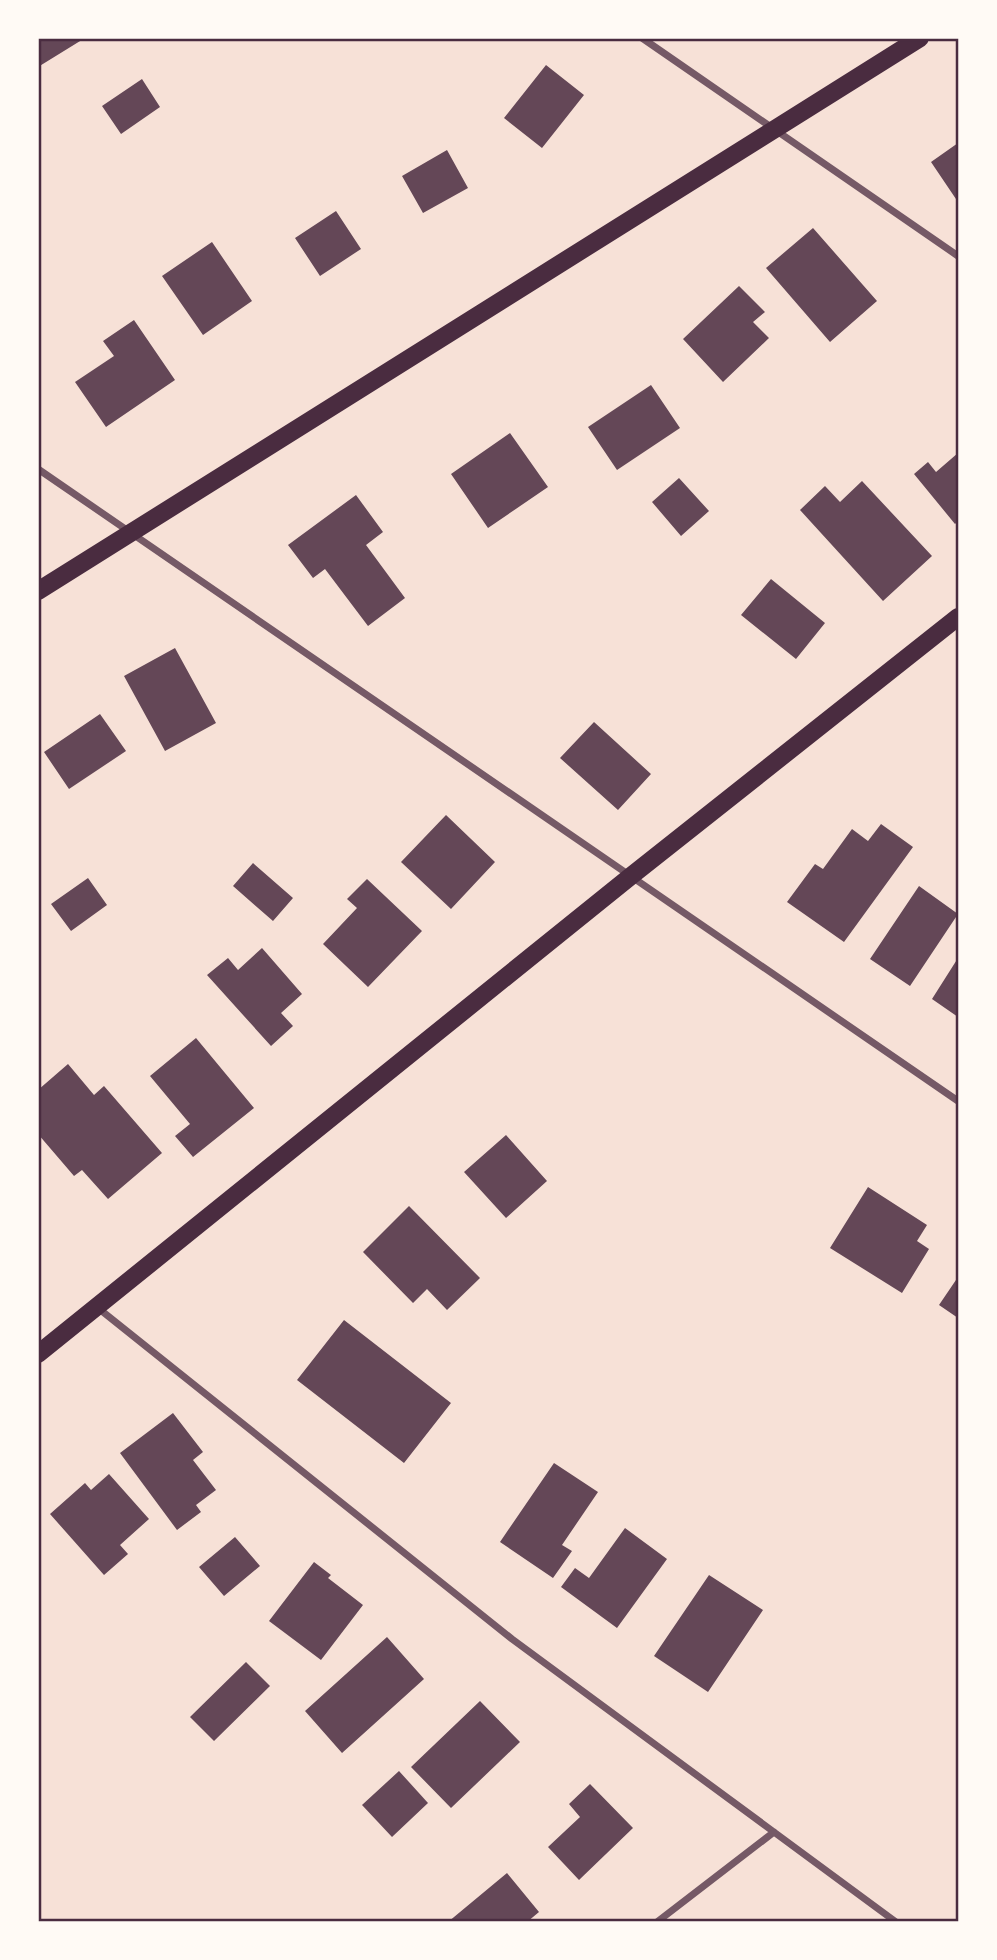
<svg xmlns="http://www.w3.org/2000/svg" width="997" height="1960" font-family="Helvetica,sans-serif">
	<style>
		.building { fill: #644757 }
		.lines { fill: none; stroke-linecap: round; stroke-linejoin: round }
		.minor { stroke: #755966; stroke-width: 7 }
		.primary { stroke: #4a2c40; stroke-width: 18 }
		.neatline { fill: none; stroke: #4a2c40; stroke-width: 2.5 }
	</style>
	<rect width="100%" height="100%" fill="#f7e1d7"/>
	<!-- building -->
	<path class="building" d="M 38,38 L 85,38 L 38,67 Z
		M 546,65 L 584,95 L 542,148 L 504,118 Z
		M 142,79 L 160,107 L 121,134 L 102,106 Z
		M 958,143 L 958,202 L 931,162 Z
		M 447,150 L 468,188 L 423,213 L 402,176 Z
		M 336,211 L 361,249 L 320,276 L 295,238 Z
		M 813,228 L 877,301 L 830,342 L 766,268 Z
		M 212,242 L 252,301 L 203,335 L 162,276 Z
		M 739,286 L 765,312 L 753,322 L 769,338 L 723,382 L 683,339 Z
		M 134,320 L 175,380 L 106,427 L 75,382 L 114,356 L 103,341 Z
		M 651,385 L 680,428 L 617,470 L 588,427 Z
		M 510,433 L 548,487 L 488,528 L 451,474 Z
		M 958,453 L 958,521 L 955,524 L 914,474 L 928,462 L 936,472 Z
		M 679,478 L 709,511 L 681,536 L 652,502 Z
		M 862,481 L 932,556 L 883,601 L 800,510 L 825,486 L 840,502 Z
		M 356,495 L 383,532 L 366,545 L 405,598 L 368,626 L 325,569 L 313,578 L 288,545 Z
		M 771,579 L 825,623 L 796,659 L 741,615 Z
		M 175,648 L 216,723 L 165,751 L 124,676 Z
		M 100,714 L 126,751 L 69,789 L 44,752 Z
		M 594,722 L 651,774 L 618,810 L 560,758 Z
		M 446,815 L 495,862 L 451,909 L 401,862 Z
		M 881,824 L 913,847 L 844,942 L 787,902 L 815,864 L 823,869 L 852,829 L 868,841 Z
		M 253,863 L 293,898 L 273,921 L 233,886 Z
		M 88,878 L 107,905 L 71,931 L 51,904 Z
		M 367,879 L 422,931 L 368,987 L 323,944 L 357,908 L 347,899 Z
		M 919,886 L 958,914 L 910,986 L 870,959 Z
		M 262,948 L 302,994 L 281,1013 L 293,1026 L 271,1046 L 207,975 L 228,958 L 238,970 Z
		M 958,958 L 958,1017 L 932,999 Z
		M 196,1038 L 254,1108 L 193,1157 L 175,1136 L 190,1124 L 150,1076 Z
		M 68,1064 L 94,1095 L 104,1086 L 162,1153 L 108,1199 L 82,1170 L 74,1176 L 38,1134 L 38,1090 Z
		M 506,1135 L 547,1181 L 506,1218 L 464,1172 Z
		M 868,1187 L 927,1225 L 917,1241 L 929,1249 L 902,1293 L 830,1248 Z
		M 409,1206 L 480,1278 L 447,1310 L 427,1289 L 413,1303 L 363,1252 Z
		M 958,1277 L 958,1318 L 939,1305 Z
		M 344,1320 L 451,1403 L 404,1463 L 297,1380 Z
		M 173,1413 L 203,1452 L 193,1460 L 216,1490 L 196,1505 L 201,1512 L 177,1530 L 120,1453 Z
		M 554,1463 L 598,1492 L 562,1545 L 572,1551 L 553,1578 L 500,1542 Z
		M 109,1474 L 149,1519 L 120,1545 L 128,1554 L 104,1575 L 50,1514 L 85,1483 L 91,1490 Z
		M 625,1528 L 667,1559 L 617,1628 L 561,1587 L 575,1568 L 589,1578 Z
		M 235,1537 L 260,1566 L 224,1596 L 199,1567 Z
		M 314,1562 L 331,1575 L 328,1578 L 363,1605 L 321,1660 L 269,1621 Z
		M 709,1575 L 763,1610 L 708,1692 L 654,1656 Z
		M 387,1637 L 424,1679 L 342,1753 L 305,1711 Z
		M 246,1662 L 270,1686 L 214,1741 L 190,1717 Z
		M 480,1701 L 520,1742 L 451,1808 L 411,1767 Z
		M 399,1771 L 428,1803 L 392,1837 L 362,1805 Z
		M 590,1784 L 633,1828 L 579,1880 L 548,1847 L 580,1817 L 569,1804 Z
		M 507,1873 L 539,1912 L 527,1922 L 448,1922 Z"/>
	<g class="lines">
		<!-- minor -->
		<path class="minor" d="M 642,38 L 958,256
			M 38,469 L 958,1101
			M 98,1308 L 512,1639 L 896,1922
			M 657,1922 L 774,1832"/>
		<!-- primary -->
		<path class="primary" d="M 38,591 L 920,38
			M 38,1354 L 631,876 L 958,617"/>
	</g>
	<!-- border -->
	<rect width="997" height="1960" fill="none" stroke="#fffaf5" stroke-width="80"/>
	<rect x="40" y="40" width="917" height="1880" class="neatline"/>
</svg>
